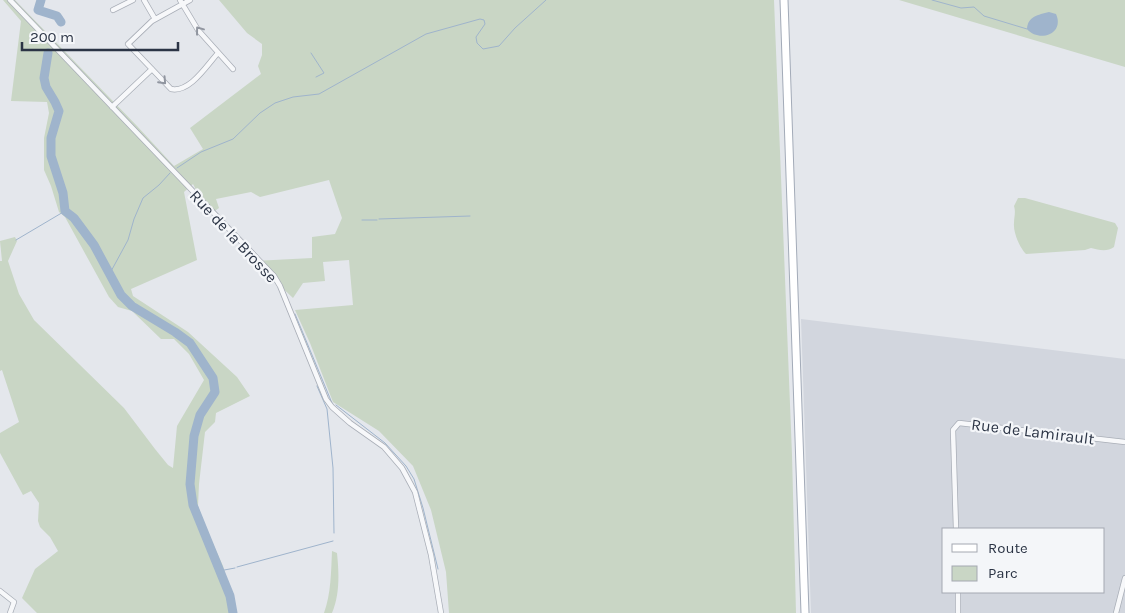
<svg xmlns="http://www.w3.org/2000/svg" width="1125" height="613" font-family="Karla,sans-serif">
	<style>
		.built { fill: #d2d6de; fill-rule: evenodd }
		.green { fill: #c9d6c5 }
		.water { fill: #9fb4cc }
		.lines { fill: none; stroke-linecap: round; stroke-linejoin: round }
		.stream { stroke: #9fb4cc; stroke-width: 1 }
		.river { stroke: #9fb4cc; stroke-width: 9 }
		.minor-casing { stroke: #a9aeb7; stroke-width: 6 }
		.primary-casing { stroke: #a3abb8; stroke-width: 9 }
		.minor { stroke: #f7f8fa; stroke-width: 4.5 }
		.primary { stroke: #fff; stroke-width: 7 }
		.oneway { stroke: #9196a0 }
		.labels { text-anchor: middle; stroke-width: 4.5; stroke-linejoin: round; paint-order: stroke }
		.street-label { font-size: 16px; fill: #2b3445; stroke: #f4f6f9 }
	</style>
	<rect width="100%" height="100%" fill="#e4e7ec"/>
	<!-- built -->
	<path class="built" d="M 801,319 L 1125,359 L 1125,613 L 811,613 ZM 944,529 L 1104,529 L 1104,592 L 944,592 Z"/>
	<!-- green -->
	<path class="green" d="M 3,0 L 15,0 L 137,126 L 174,166 L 203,149 L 190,128 L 261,74 L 258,66 L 262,55 L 262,44 L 247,33 L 219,0 L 774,0 L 792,455 L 796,613 L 449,613 L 446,572 L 431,510 L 413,466 L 379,431 L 333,402 L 310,343 L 295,310 L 353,305 L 349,260 L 323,262 L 325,281 L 303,283 L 293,298 L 254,261 L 312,258 L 312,237 L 335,234 L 342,218 L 329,180 L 260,197 L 251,192 L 216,199 L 219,208 L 209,215 L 193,184 L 184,192 L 197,260 L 131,289 L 133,296 L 188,332 L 237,377 L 250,396 L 216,413 L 215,422 L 205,432 L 199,484 L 198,506 L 206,528 L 223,566 L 236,613 L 37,613 L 22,598 L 35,569 L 58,551 L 50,537 L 40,527 L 38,521 L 39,503 L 31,491 L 23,495 L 0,453 L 0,433 L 19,422 L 2,370 L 0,371 L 0,261 L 2,261 L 0,241 L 15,237 L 17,241 L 8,261 L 19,294 L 34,320 L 124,408 L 155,449 L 168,465 L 173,468 L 177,426 L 204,380 L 189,354 L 174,339 L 161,339 L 132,311 L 118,307 L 109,297 L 65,217 L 59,212 L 51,186 L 44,170 L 44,138 L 49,113 L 47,102 L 11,101 L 21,21 Z
		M 899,0 L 1125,0 L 1125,67 Z
		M 1018,198 L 1025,198 L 1115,223 L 1118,228 L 1114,247 C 1107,252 1099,250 1091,248 L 1085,250 L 1026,254 C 1020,248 1013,233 1014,223 C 1014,217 1016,212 1014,206 Z
		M 332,551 L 337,553 C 339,573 340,594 332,613 L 324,613 C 331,593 331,573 332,551 Z"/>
	<!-- water -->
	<path class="water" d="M 1049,12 L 1056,14 C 1065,34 1039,43 1027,29 C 1028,16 1038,15 1049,12 Z"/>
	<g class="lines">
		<!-- stream -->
		<path class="stream" d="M 932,0 L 961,8 L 974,7 L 984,16 L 1027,29
			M 311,53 L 324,73 L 316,77
			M 177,168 L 201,152 L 233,139 L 260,113 L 275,103 L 293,97 L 319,94 L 426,34 L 480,19 L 484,20 L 485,24 L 476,37 L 477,43 L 483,49 L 499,46 L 515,28 L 546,0
			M 379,219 L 470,216
			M 362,220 L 377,220
			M 16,240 L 65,211
			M 109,275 L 128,240 L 134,219 L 143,198 L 159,185 L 170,173
			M 295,314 L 332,403
			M 317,386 L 327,409 L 333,468 L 334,533
			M 336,405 L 385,443 L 406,466 L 414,479 L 423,508 L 438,569
			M 237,567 L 333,541
			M 219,571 L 235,568"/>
		<!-- river -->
		<path class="river" d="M 41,0 L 38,10 L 57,16 L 61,22
			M 48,53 L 44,78 L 46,87 L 55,102 L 59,111 L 51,138 L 51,156 L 63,193 L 65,211 L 74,218 L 94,245 L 121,295 L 132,306 L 175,332 L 190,343 L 213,378 L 215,392 L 200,415 L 194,436 L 190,484 L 193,505 L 230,596 L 233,613"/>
		<defs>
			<path id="minor" d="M 10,0 L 274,276 L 280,286 L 326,399 L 332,407 L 350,423 L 384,447 L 402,468 L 415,492 L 431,555 L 441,613
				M 144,0 L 155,19
				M 180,0 L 198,30 L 233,69
				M 190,0 L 152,21 L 128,44 L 171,89 C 190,93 207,65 218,53
				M 113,10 L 133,0
				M 112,107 L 152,69
				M 956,529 L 953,430 L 959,423 L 1125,442
				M 0,591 L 14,602 L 10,613
				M 958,592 L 958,613
				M 1116,613 L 1125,578"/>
			<path id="primary" d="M 784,0 L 805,613"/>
		</defs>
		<!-- minor casing -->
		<use href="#minor" class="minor-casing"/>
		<!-- primary casing -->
		<use href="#primary" class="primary-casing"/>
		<!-- minor -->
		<use href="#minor" class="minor"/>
		<!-- primary -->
		<use href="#primary" class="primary"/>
	</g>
	<!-- one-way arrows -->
	<defs><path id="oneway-chevron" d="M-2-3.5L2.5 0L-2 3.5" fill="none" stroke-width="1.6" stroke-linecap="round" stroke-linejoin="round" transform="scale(1.25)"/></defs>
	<g class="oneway">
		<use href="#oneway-chevron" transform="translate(199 30) rotate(-127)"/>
		<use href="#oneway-chevron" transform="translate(163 81) rotate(47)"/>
	</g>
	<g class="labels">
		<!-- street labels -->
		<g class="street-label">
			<text transform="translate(234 236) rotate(47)" y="6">Rue de la Brosse</text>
			<text transform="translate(1033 431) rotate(7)" y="6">Rue de Lamirault</text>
		</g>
	</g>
	<!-- legend -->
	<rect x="942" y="528" width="162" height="65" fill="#f4f6f9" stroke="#a4a8b1"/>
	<rect x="952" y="544" width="25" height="8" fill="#ffffff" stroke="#a4a8b1"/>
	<text x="988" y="553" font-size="15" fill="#2b3445">Route</text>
	<rect x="952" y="566" width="25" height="15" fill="#c9d6c5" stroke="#a4a8b1"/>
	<text x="988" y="578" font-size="15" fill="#2b3445">Parc</text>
	<!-- scale -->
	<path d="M22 42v8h156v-8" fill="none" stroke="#2b3445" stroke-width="2.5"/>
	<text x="30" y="42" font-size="15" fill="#2b3445" stroke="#f4f6f9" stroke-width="4" paint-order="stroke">200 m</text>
</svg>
